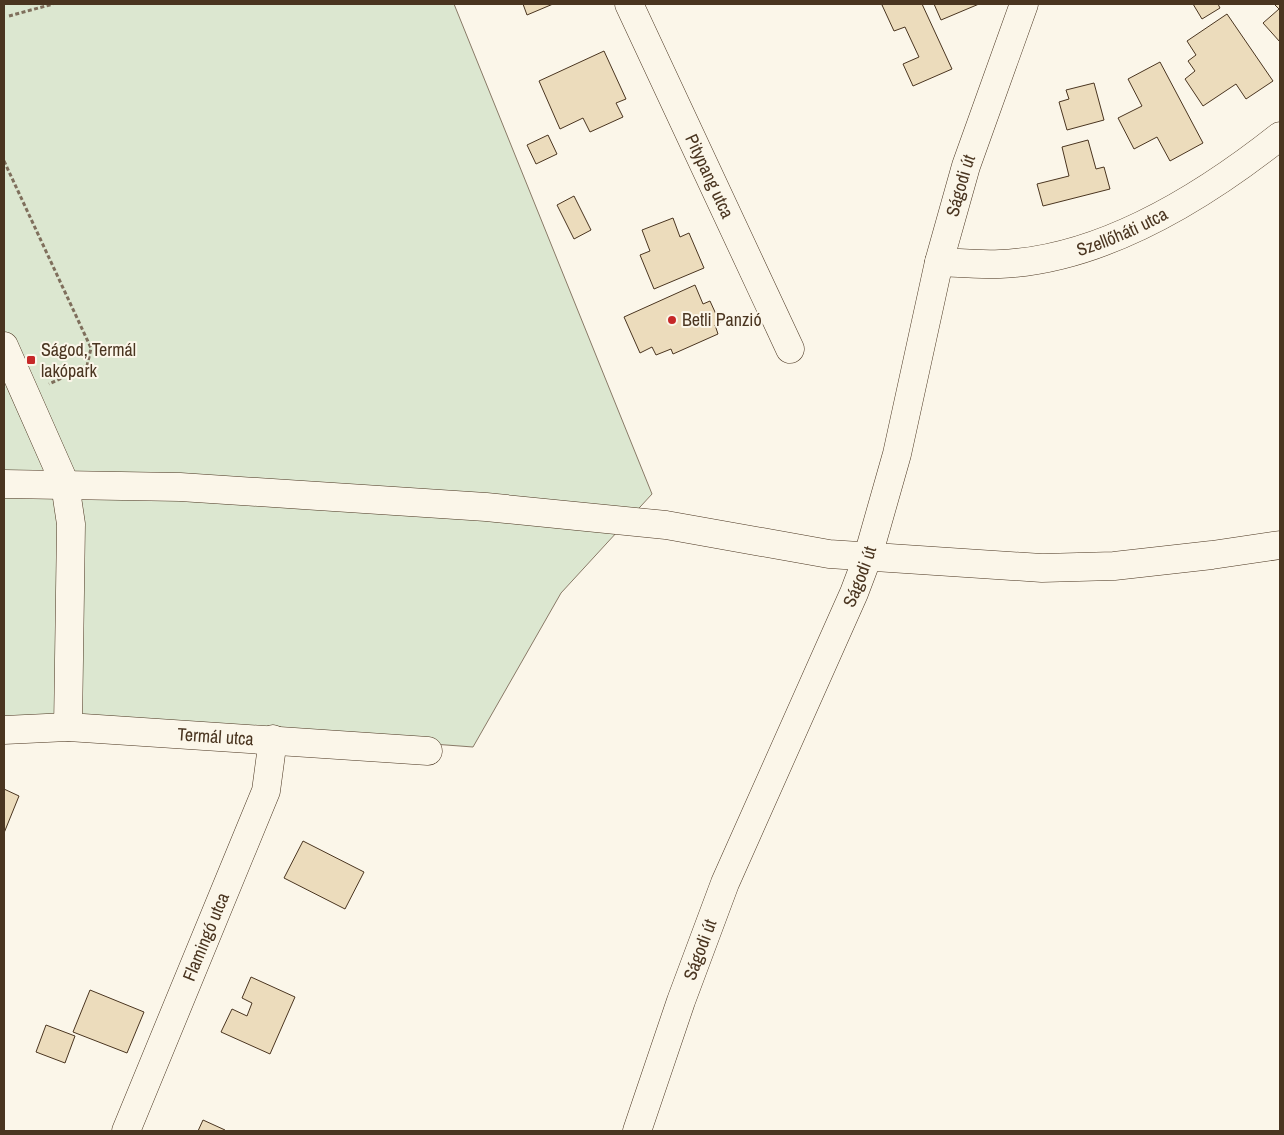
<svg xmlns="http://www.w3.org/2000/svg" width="1284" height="1135" font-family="'Archivo Narrow',sans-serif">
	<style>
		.green { fill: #dce7d0; stroke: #887966 }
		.building { fill: #ecdcbc; stroke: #4a3520 }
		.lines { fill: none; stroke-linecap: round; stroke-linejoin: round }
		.minor-casing { stroke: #4a3520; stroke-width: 29 }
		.path { stroke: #7f6f5c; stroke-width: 3; stroke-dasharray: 4 2.5; stroke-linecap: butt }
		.minor { stroke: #fbf6e9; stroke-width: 28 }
		.poi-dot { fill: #c62828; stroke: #fbf6e9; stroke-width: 2 }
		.labels { text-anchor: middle; stroke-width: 4; stroke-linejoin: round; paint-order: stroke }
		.street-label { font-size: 18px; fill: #4a3520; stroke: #fbf6e9 }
		.poi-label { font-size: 18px; fill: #4a3520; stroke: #fbf6e9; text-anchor: start }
	</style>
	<rect width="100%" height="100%" fill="#fbf6e9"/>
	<!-- green -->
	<path class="green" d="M 4,4 L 454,4 L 652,494 L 561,593 L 473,747 L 85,718 L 4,723 Z"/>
	<!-- building -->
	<path class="building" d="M 523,4 L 553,4 L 527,15 Z
		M 885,4 L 922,4 L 952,69 L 913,86 L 903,64 L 919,57 L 905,27 L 894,31 L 882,5 Z
		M 934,4 L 979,4 L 941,20 Z
		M 1193,4 L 1218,4 L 1220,8 L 1202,19 Z
		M 1274,4 L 1280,4 L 1280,42 L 1263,23 L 1279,9 Z
		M 1227,14 L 1273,81 L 1246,99 L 1236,84 L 1203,106 L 1185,79 L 1195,71 L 1188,61 L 1196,55 L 1187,41 Z
		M 604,51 L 626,99 L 616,103 L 623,117 L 590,132 L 583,118 L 560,129 L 539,81 Z
		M 1160,62 L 1203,143 L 1170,161 L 1157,137 L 1134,149 L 1118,118 L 1142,106 L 1128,79 Z
		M 1094,83 L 1104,120 L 1067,130 L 1059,102 L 1069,99 L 1066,90 Z
		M 548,135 L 557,154 L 536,164 L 527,145 Z
		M 1088,140 L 1096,169 L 1104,167 L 1110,189 L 1043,206 L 1037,184 L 1069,176 L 1062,147 Z
		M 574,196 L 591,230 L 574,239 L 557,205 Z
		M 673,218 L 680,237 L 689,233 L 704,268 L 654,289 L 640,255 L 650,251 L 642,230 Z
		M 695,285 L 703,304 L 710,301 L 720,323 L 715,325 L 718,334 L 673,354 L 671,349 L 656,355 L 652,347 L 640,353 L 624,317 Z
		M 4,789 L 19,796 L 4,833 Z
		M 303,841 L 364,872 L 345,909 L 284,878 Z
		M 251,977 L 295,997 L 270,1054 L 221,1032 L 232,1009 L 247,1016 L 252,1003 L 242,998 Z
		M 90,990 L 144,1012 L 127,1053 L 73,1032 Z
		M 46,1025 L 75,1036 L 65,1063 L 36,1052 Z
		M 203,1120 L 225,1130 L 225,1131 L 198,1131 Z"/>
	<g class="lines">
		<defs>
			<g id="minor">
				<path id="s1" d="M 629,4 L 790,349"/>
				<path id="s2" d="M 939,262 C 959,263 980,265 1000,264 C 1102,260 1203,197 1280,136"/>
				<path d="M 4,346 L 65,484 L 71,524 L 68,727"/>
				<path d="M 4,484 L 180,487 L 486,507 L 666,525 L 829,554 L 1042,568 L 1114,566 L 1212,555 L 1280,545"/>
				<path id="s3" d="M 4,730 L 68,727 L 428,751"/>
				<path id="s4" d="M 126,1131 L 266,791 L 273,739"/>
				<path id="s5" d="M 637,1131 L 681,1001 L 725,883 L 854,593 L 868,556 L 897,454 L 939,262 L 966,166 L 1024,4"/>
			</g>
		</defs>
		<!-- minor casing -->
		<use href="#minor" class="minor-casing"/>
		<!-- path -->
		<path class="path" d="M 9,16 L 53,4
			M 4,161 L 91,348 L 87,366 L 49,384"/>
		<!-- minor -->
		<use href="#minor" class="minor"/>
	</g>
	<!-- markers -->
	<g class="poi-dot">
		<circle cx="672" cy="320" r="5"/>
		<rect x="26" y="355" width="10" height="10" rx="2.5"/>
	</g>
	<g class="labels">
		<!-- street labels -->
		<g class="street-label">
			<text dy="6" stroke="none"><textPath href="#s1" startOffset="190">Pitypang utca</textPath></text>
			<text dy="6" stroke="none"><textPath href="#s5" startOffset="1002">Ságodi út</textPath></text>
			<text dy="6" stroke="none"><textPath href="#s2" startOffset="188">Szellőháti utca</textPath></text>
			<text dy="6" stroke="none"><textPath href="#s5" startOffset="598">Ságodi út</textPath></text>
			<text dy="6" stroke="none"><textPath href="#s3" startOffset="212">Termál utca</textPath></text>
			<text dy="6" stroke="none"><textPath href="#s4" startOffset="210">Flamingó utca</textPath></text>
			<text dy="6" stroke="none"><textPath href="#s5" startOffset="192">Ságodi út</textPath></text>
		</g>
		<!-- poi labels -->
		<g class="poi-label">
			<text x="682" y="326">Betli Panzió</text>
			<text x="41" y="356">Ságod, Termál<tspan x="41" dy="21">lakópark</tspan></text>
		</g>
	</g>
	<!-- border -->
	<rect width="1284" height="1135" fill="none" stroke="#4a3520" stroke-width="10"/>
</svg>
